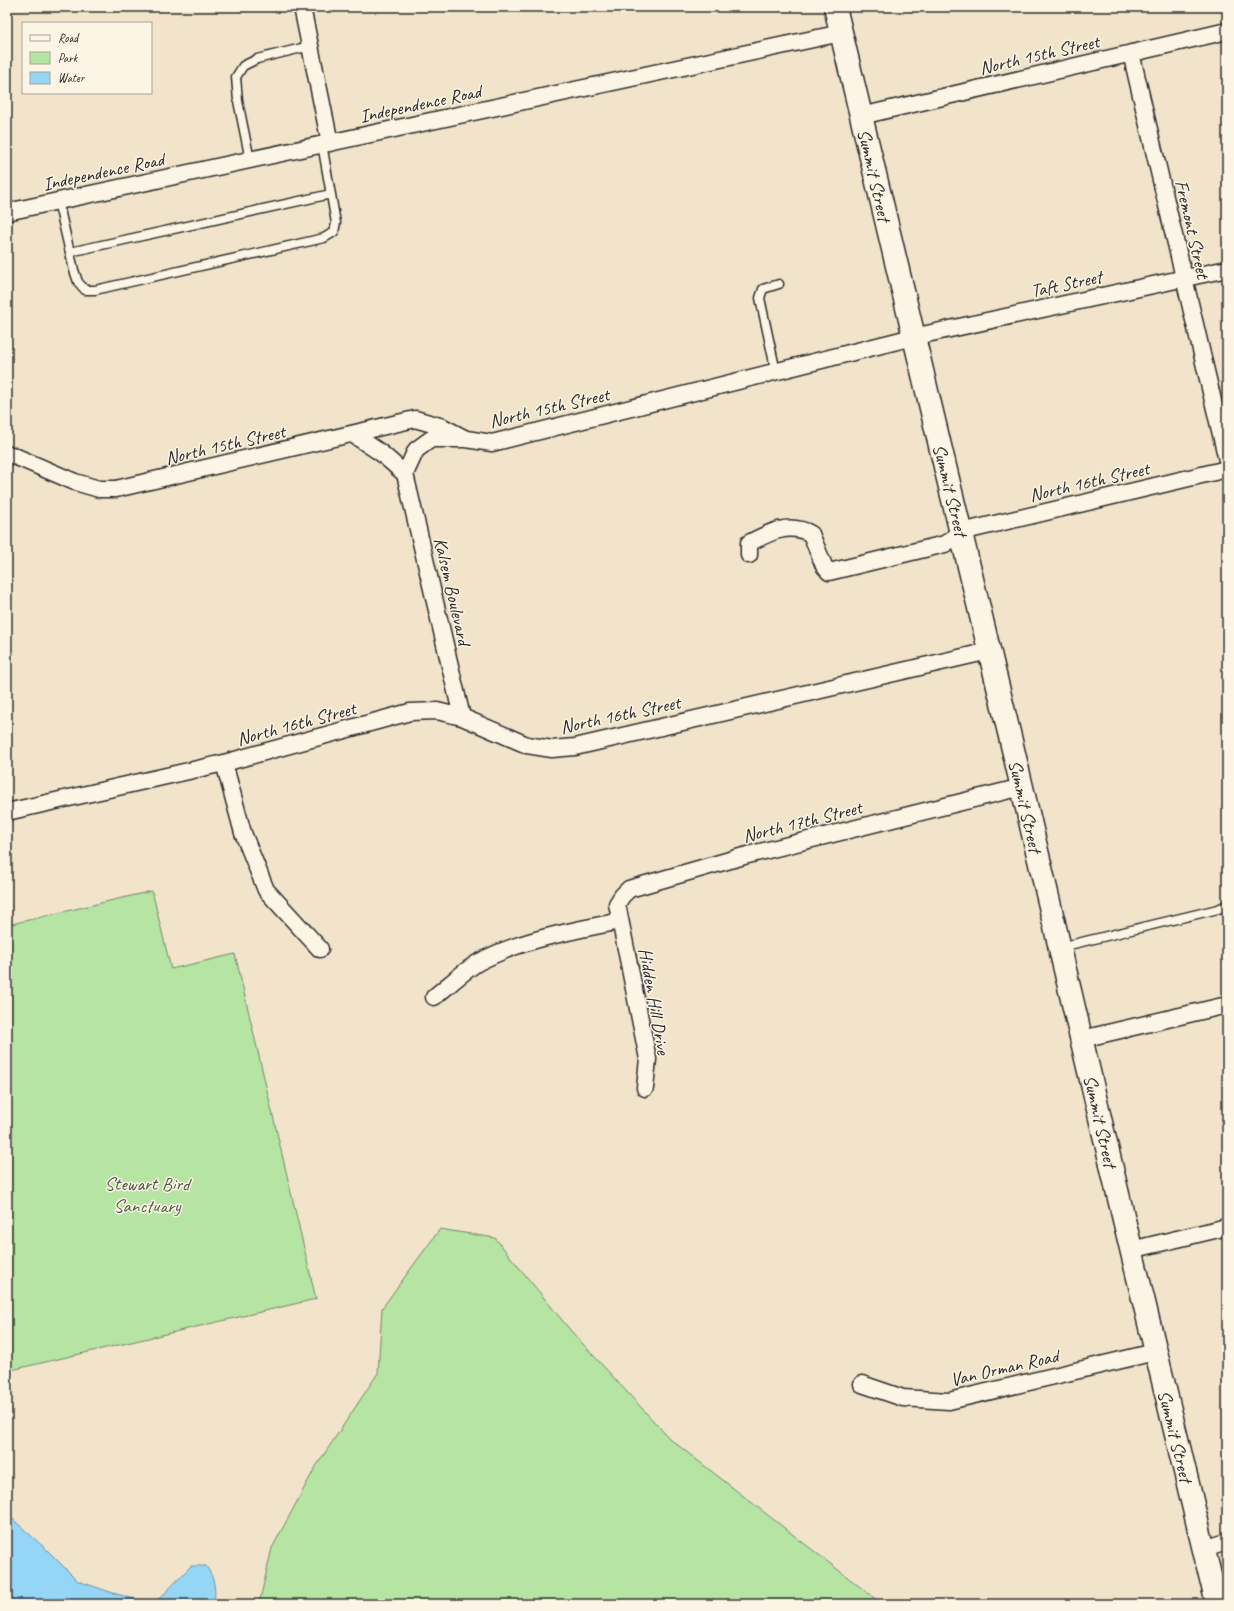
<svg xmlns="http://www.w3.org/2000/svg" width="1234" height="1611" font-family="Caveat,sans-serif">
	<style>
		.green { fill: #b5e4a3; stroke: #708867 }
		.water { fill: #95d6f7; stroke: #6b92a5 }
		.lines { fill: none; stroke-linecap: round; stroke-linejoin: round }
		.service-casing { stroke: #2b2b2b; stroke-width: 11 }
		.minor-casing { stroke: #2b2b2b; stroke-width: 19 }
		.secondary-casing { stroke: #2b2b2b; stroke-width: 25 }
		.service { stroke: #fcf5e5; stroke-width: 8 }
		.minor { stroke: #fcf5e5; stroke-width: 16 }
		.secondary { stroke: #fcf5e5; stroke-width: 22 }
		.labels { text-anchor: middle; stroke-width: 3; stroke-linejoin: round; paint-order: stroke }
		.street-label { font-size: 19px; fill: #2b2b2b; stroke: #fcf5e5 }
		.park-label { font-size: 19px; fill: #4e5949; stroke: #fcf5e5 }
	</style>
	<rect width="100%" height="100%" fill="#f2e4cb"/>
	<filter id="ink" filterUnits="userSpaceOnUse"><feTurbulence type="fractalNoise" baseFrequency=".025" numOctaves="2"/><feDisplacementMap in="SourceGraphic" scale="8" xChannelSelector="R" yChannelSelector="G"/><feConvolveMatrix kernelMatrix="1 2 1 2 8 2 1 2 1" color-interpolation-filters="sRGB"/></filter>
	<g filter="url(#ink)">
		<!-- green -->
		<path class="green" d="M 152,891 L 171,969 L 235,954 L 316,1299 L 7,1371 L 7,925 Z
			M 440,1229 L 495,1238 L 571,1331 L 670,1439 L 882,1604 L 259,1604 L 272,1548 L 315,1468 L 378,1373 L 382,1308 Z"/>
		<!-- water -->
		<path class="water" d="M 7,1514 L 47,1550 L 78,1581 L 113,1593 L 153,1604 L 166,1592 L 191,1566 L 206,1566 C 215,1579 216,1589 214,1604 L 7,1604 Z"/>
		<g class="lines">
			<defs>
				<path id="service" d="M 250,160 L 238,101 L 236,77 L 243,66 L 257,59 L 310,46
					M 58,201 L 74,270 L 78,282 L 85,290 L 95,290 L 324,238 L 334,232 L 336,223 L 322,144
					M 70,252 L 331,194
					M 776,372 L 760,298 L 763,289 L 779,284
					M 1061,947 L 1218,909 L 1227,905"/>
				<path id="minor" d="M 302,7 L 330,143
					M 1131,53 L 1227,460
					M 861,116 L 1227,31
					M 7,212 L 841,33
					M 354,435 L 381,453 L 405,474 L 462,717
					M 7,455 L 12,455 L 75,482 L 99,489 L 116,489 L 415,419 L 443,427 L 466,439 L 492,443 L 913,337 L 1227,269
					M 405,474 L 416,450 L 431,439 L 463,439
					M 749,555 L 749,543 C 770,532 789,522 811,534 L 824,566 L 829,572 L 945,544 L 961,532 L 1227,469
					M 224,763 L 243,833 L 266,890 L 320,949
					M 7,812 L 224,763 L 410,712 L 437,711 L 462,717 L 527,745 L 552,749 L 575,747 L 989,651
					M 434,997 C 447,987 466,969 479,962 C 522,939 573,931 620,921
					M 1082,1039 L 1227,1005
					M 645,1088 L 648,1059 L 617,904 L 622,896 L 629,889 L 744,856 L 1022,787
					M 1131,1250 L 1227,1227
					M 862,1384 L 903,1398 L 949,1401 L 1155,1352
					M 1204,1549 L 1227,1542"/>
				<path id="secondary" d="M 835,7 C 893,253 953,499 1012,745 C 1080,1032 1146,1318 1217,1604"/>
			</defs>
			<!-- service casing -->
			<use href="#service" class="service-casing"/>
			<!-- minor casing -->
			<use href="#minor" class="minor-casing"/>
			<!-- secondary casing -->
			<use href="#secondary" class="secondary-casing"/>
			<!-- service -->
			<use href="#service" class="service"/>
			<!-- minor -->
			<use href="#minor" class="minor"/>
			<!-- secondary -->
			<use href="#secondary" class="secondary"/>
		</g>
	</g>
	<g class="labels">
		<!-- street labels -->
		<g class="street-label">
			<text transform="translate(1039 54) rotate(-13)" y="7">North 15th Street</text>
			<text transform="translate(420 103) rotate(-12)" y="7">Independence Road</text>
			<text transform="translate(103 171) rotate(-12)" y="7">Independence Road</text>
			<text transform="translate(875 175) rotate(77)" y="7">Summit Street</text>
			<text transform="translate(1193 229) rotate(77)" y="7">Fremont Street</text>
			<text transform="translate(1066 283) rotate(-12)" y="7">Taft Street</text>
			<text transform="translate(549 407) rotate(-13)" y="7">North 15th Street</text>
			<text transform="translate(225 444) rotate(-13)" y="7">North 15th Street</text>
			<text transform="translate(1089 481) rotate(-13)" y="7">North 16th Street</text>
			<text transform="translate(951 490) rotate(76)" y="7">Summit Street</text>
			<text transform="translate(453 591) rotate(77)" y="7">Kalsem Boulevard</text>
			<text transform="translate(620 714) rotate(-12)" y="7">North 16th Street</text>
			<text transform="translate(296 723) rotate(-15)" y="7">North 16th Street</text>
			<text transform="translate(1026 806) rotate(77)" y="7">Summit Street</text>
			<text transform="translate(802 821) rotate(-14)" y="7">North 17th Street</text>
			<text transform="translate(655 1001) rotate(80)" y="7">Hidden Hill Drive</text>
			<text transform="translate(1101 1121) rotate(77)" y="7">Summit Street</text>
			<text transform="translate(1004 1367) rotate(-13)" y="7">Van Orman Road</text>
			<text transform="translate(1176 1436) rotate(76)" y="7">Summit Street</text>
		</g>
		<!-- park labels -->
		<g class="park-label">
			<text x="147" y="1190">Stewart Bird<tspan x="147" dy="22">Sanctuary</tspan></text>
		</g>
	</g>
	<!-- margin -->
	<rect width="1234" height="1611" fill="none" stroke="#fcf5e5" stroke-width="24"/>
	<rect x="12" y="12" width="1210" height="1587" fill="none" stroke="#2b2b2b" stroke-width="1.5" filter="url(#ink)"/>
	<!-- legend -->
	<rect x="22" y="22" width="130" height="72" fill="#fcf5e5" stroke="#a8a49b"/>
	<rect x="30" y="35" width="20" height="6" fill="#fcf5e5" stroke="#a8a49b"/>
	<text x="58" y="42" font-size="12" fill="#2b2b2b">Road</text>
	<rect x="30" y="52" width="20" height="12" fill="#b5e4a3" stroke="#a8a49b"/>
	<text x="58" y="62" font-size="12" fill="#2b2b2b">Park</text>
	<rect x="30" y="72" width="20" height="12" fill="#95d6f7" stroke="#a8a49b"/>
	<text x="58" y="82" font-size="12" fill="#2b2b2b">Water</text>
</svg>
